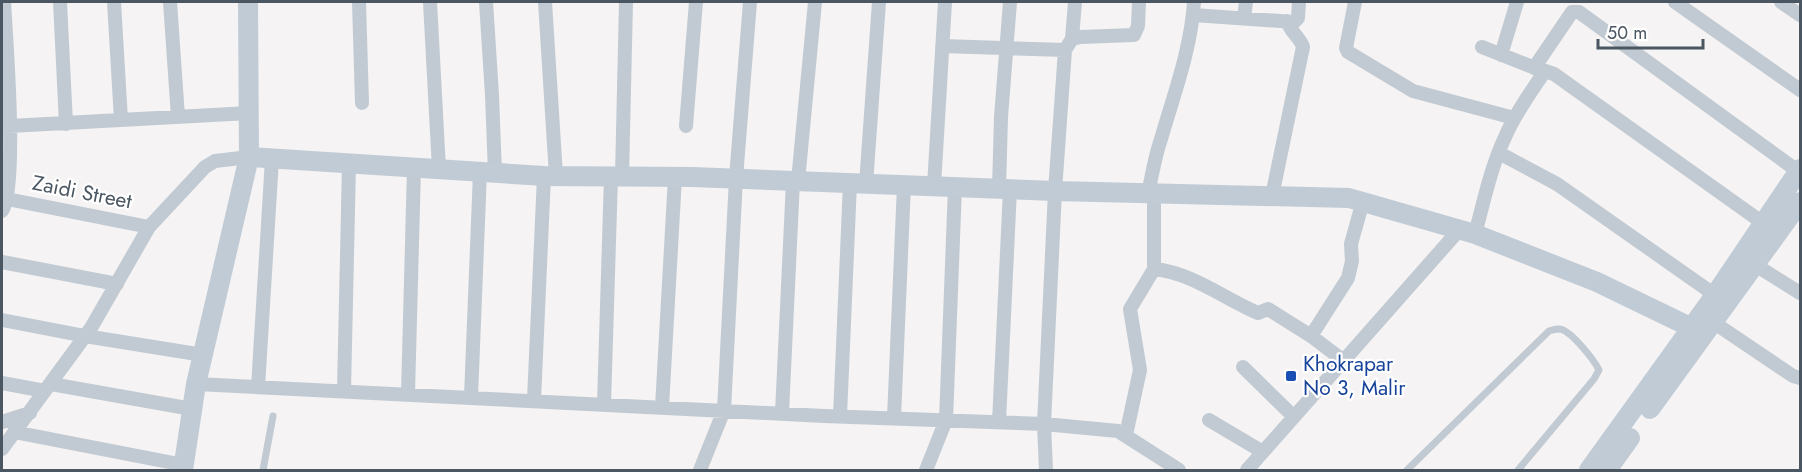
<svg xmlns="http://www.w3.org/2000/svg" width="1802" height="472" font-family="Jost,sans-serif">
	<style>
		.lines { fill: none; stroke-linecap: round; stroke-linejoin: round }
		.lane { stroke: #c1cad2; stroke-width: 7 }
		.street { stroke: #c1cad2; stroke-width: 14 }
		.secondary { stroke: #c1cbd6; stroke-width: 20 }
		.transit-dot { fill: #1a4fb4; stroke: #fff; stroke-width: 2 }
		.labels { text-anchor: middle; stroke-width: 4.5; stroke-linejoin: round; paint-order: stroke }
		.street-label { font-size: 21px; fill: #4a5661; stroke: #fff }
		.transit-label { font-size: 21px; fill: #164399; stroke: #fff; text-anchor: start }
	</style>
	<rect width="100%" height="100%" fill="#f5f3f3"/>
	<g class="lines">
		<!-- lane -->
		<path class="lane" d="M 263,470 L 273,416
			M 1407,470 L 1549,331 C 1552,330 1555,329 1559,329 C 1570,329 1594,360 1599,370 L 1594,379 L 1518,470"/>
		<!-- street -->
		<path class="street" d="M 60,2 L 66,124
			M 114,2 L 121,120
			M 170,2 L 178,117
			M 359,2 L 362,103
			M 430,2 L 439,169
			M 486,2 L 492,95 L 495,173
			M 545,2 L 556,176
			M 1355,2 L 1346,48 L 1348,52 L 1413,91 L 1514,118
			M 1675,2 L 1800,90
			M 1781,2 L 1800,15
			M 1193,15 L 1294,22 L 1298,18 L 1299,2
			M 1244,18 L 1246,2
			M 1072,39 L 1075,2
			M 942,46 L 1065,50
			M 1482,47 L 1530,66 L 1554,74 L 1763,223
			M 1501,55 L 1517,2
			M 1534,68 L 1572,12 L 1579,12 L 1799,172
			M 10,126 L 249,113
			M 686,126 L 696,2
			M 1499,153 L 1557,184 L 1715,295
			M 622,176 L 626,2
			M 798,181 L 815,2
			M 866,184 L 879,2
			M 934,186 L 945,2
			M 999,189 L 1001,117 L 1010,2
			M 1148,194 C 1152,175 1155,156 1161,139 C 1174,94 1191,49 1194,2
			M 1272,196 L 1303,47 C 1300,37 1290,32 1287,21
			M 7,199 L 149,227
			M 2,211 C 18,189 6,37 4,2
			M 1475,234 C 1484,201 1491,166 1506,135 C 1516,112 1531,92 1545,71
			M 1749,261 L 1800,293
			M 2,262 L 117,284
			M 1154,269 C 1193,273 1223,298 1258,313 L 1268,309 L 1311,336 L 1344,361
			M 1707,318 L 1793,376 L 1800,378
			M 2,320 L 85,336 L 203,355
			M 1311,336 L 1348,278 L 1352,261 L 1351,244 L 1363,201
			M 1243,367 L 1294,417
			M 2,383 L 45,391
			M 51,384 L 192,409
			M 196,384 L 824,416 L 1044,424 L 1118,431 L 1179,470
			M 258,387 L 272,159
			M 344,391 L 349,164
			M 408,394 L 414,168
			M 471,397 L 480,172
			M 534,400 L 544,176
			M 604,404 L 611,176
			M 662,407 L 675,177
			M 782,413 L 793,181
			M 840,416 L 850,183
			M 894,418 L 904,185
			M 1209,420 L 1263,452
			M 2,422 L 30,413
			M 999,422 L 1010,189
			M 14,432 L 184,465
			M 1126,435 L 1140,370 L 1130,309 L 1154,269 L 1154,194
			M 2,449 L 91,328 L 149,227 L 205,167 L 215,161 L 249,157
			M 700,470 L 724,410 L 736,178 L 750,2
			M 926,470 L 946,420 L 955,187
			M 1046,470 L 1044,424 L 1055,191 L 1065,50 L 1072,39 L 1080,37 L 1134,35 L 1138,26 L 1139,2
			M 1247,470 L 1460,229"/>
		<!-- secondary -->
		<path class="secondary" d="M 249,157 L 544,176 L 692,177 L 1055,191 L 1349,198 L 1475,234 L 1597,282 L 1690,327
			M 1650,409 L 1800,202
			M 183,470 L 196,384 L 249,157 L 248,2
			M 1589,470 L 1715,295 L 1800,169
			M 1607,470 L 1630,438"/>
	</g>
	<!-- markers -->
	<rect class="transit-dot" x="1285" y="370" width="12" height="12" rx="3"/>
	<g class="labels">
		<!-- street labels -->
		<g class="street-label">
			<text transform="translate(82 192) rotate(11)" y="7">Zaidi Street</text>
		</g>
		<!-- transit labels -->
		<g class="transit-label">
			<text x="1303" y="371">Khokrapar<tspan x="1303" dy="24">No 3, Malir</tspan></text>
		</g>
	</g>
	<!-- border -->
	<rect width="1802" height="472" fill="none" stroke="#4a5661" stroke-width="6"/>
	<!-- scale -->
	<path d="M1598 39v9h105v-9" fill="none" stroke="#4a5661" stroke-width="3"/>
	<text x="1607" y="39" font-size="18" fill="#4a5661" stroke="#ffffff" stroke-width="4.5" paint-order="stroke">50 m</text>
</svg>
